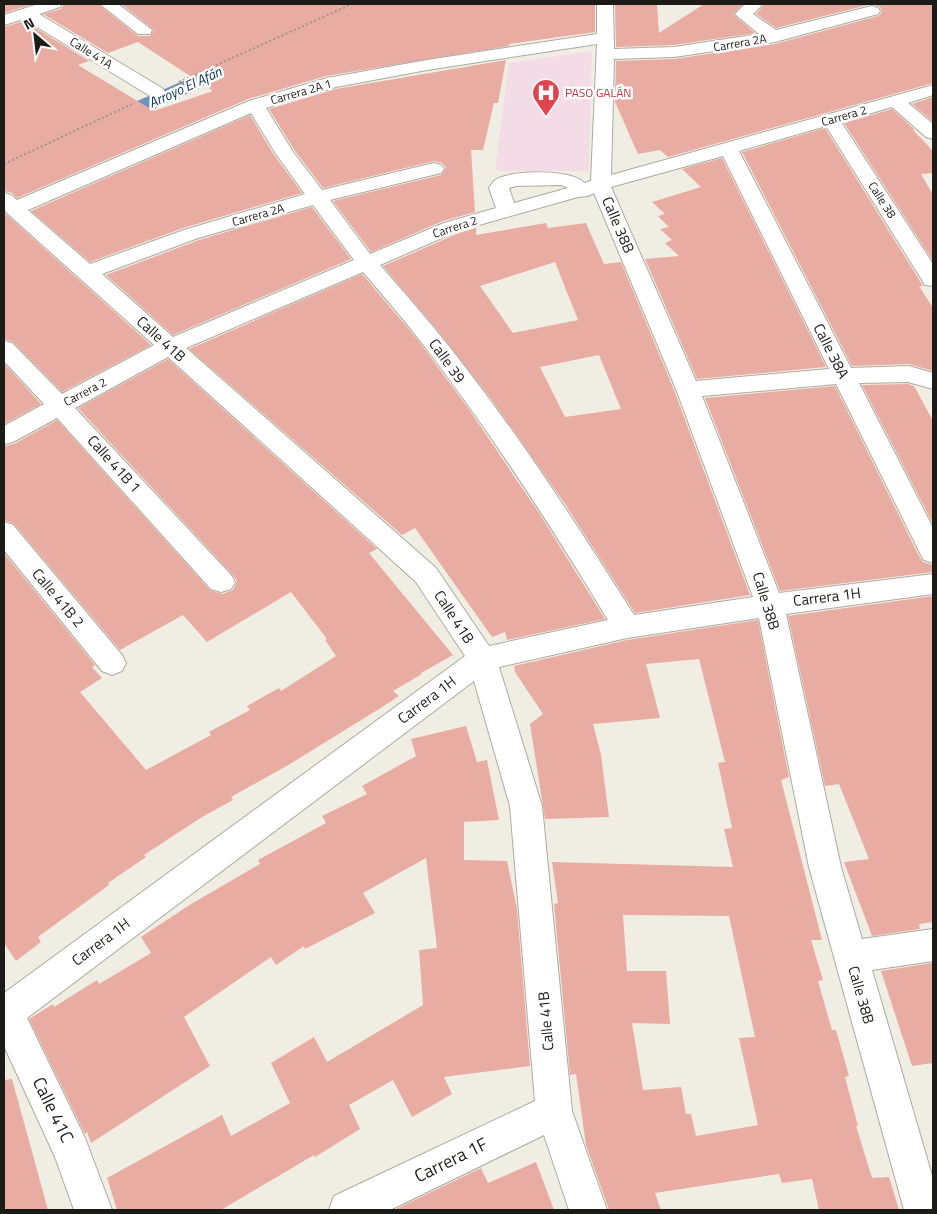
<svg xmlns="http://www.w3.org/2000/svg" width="937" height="1214" font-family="'Titillium Web',sans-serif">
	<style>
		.medical { fill: #f4dce7 }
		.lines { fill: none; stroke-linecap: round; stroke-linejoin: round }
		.canal { fill: #6d93bb; fill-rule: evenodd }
		.building { fill: #e9aca3; fill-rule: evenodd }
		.minor-casing { stroke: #acaa9f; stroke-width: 2 }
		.path { stroke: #98978e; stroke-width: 2; stroke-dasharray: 2 2.5; stroke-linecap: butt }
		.minor { fill: #fff; fill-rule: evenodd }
		.labels { text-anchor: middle; stroke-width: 5; stroke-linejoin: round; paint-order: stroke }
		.far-street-label { font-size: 12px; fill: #1c1b17; stroke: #fff }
		.far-health-label { font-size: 12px; fill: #be3a42; stroke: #fff; text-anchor: start }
		.far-water-label { font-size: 14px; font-style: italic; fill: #022d53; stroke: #fff }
		.street-label { font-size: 15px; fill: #1c1b17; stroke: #fff }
		.near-street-label { font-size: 18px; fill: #1c1b17; stroke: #fff }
	</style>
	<rect width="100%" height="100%" fill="#f0eee2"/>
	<!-- medical -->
	<path class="medical" d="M 592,51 L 589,171 L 495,171 L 509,63 Z"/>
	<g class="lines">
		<!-- canal -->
		<path class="canal" d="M 240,56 L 247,58 L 251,62 L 247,66 L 112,129 L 104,131 L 96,129 L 93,124 L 96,119 Z"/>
	</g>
	<!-- building -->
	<path class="building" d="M 4,4 L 33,4 L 4,13 Z
		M 64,4 L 98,4 L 138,36 L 150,36 L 154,30 L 121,4 L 595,4 L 595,32 L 509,44 L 509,46 L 326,76 L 248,99 L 17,198 L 12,193 L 4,191 L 4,27 L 24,21 L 89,61 L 78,65 L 154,111 L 213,91 L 138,42 L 108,53 L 43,14 L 61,9 Z
		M 615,4 L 657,4 L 659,33 L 704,4 L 743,4 L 733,14 L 755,33 L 674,45 L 616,47 Z
		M 765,4 L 933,4 L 933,83 L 668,157 L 660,150 L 638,154 L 615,102 L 616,61 L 674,59 L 775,44 L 878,16 L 882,12 L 880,7 L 872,4 L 776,28 L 756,14 Z
		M 506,60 L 498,103 L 494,103 L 483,150 L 471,150 L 475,212 L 443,221 L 371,252 L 333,201 L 441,175 L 446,168 L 442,163 L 434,161 L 323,188 L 295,151 L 269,109 L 336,89 Z
		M 933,97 L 933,122 L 912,104 Z
		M 892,109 L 915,130 L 913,130 L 933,151 L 933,173 L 921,174 L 933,195 L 933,261 L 844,123 Z
		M 250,115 L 274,155 L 302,193 L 183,228 L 90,262 L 31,211 Z
		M 825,128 L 920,281 L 923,286 L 919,286 L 933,308 L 933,371 L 909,364 L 852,366 L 742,152 Z
		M 722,158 L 826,367 L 697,379 L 645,259 L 679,256 L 665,243 L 672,240 L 660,229 L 669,227 L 658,216 L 665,214 L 652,202 L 701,187 L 682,169 Z
		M 312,207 L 351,259 L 173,335 L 106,275 L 199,240 Z
		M 4,212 L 6,214 L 151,345 L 62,392 L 13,342 L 4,339 Z
		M 546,223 L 548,228 L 586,223 L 604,264 L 621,262 L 674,390 L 750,595 L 635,613 L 565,504 L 489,396 L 435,327 L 383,266 L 459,233 L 476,228 L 476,235 ZM 555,262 L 578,320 L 513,333 L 480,286 ZM 599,355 L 621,409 L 565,417 L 540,367 Z
		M 362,274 L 418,340 L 468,408 L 539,513 L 605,619 L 507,640 L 505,632 L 492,637 L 415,528 L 402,535 L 189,349 Z
		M 168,359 L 377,549 L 369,553 L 453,655 L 421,673 L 422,674 L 393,691 L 399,696 L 379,709 L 290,764 L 231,797 L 233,800 L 202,817 L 144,855 L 146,857 L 108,883 L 109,885 L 38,937 L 41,942 L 16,961 L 4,943 L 4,553 L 95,665 L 92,667 L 102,678 L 80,692 L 146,770 L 211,735 L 209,732 L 250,710 L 247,706 L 279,688 L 281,691 L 336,656 L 325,640 L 327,639 L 291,592 L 207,642 L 183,615 L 120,650 L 14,524 L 4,520 L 4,446 L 14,444 L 57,420 L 210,590 L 222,594 L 233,590 L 237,581 L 232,574 L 78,408 Z
		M 4,363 L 41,404 L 4,424 Z
		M 908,384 L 914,386 L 933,421 L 933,524 L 862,385 Z
		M 835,386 L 918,554 L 923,562 L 933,565 L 933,572 L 780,591 L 705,398 Z
		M 933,596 L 933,922 L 919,924 L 920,929 L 872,936 L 844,862 L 869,859 L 839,784 L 825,786 L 788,616 Z
		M 758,620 L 789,777 L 781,780 L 822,940 L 811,940 L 823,980 L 818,981 L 832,1030 L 836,1030 L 849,1076 L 845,1077 L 858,1126 L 856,1126 L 872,1178 L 889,1177 L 899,1210 L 819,1210 L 812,1179 L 782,1183 L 779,1174 L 655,1193 L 661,1210 L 609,1210 L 586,1145 L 576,1074 L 570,1075 L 554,904 L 558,903 L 552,862 L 733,867 L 724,829 L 732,828 L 718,763 L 725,762 L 699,659 L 646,664 L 660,718 L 593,724 L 601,755 L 609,817 L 545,819 L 530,724 L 543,714 L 515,672 L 514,666 L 627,640 ZM 623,915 L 729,916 L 755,1037 L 739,1038 L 758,1125 L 696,1136 L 691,1114 L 686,1114 L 681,1087 L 643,1090 L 632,1023 L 670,1024 L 666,971 L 627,971 Z
		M 466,726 L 477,762 L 487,760 L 499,820 L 464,822 L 464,860 L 507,861 L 517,909 L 530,1066 L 444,1077 L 452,1094 L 412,1117 L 393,1080 L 349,1105 L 360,1129 L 315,1157 L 314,1155 L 221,1210 L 117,1210 L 107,1178 L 222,1115 L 231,1136 L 290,1103 L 271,1063 L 314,1037 L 327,1062 L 423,1005 L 419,950 L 437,948 L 426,858 L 363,893 L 375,913 L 305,949 L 304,946 L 276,965 L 271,957 L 184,1017 L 210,1066 L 91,1143 L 87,1132 L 85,1134 L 29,1019 L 53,1004 L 54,1007 L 97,980 L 99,984 L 151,953 L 141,937 L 191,904 L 260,864 L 258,860 L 326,823 L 322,816 L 367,794 L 362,786 L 416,756 L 411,739 Z
		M 932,963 L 933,1063 L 912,1066 L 881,971 Z
		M 12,1079 L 31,1148 L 48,1210 L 4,1210 L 4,1080 Z
		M 536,1162 L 554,1210 L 394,1210 L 481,1168 L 488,1183 Z"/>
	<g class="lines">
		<defs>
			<path id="minor" d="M 38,4 L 62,4 L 60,7 L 39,14 L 162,88 L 165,92 L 162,96 L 156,97 L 150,96 L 24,19 L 4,25 L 4,15 Z
				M 100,4 L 118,4 L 152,30 L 150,34 L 138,34 Z
				M 597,4 L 613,4 L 614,49 L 674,47 L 759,34 L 735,14 L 745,4 L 763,4 L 753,14 L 776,30 L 872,6 L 878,8 L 880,11 L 878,14 L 775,42 L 674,57 L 614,59 L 611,175 L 933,85 L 933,95 L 908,103 L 933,124 L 933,139 L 926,137 L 892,107 L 841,122 L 933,264 L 933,286 L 925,285 L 922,280 L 826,126 L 739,151 L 851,368 L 909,366 L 933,373 L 933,389 L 908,382 L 859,383 L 933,528 L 933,563 L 924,560 L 920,553 L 836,384 L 702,396 L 779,593 L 933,574 L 933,594 L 786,614 L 841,867 L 862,939 L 933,929 L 933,961 L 872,970 L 933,1179 L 933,1210 L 904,1210 L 809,867 L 759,618 L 627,638 L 499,667 L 542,806 L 572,1111 L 607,1210 L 569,1210 L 544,1135 L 390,1210 L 329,1210 L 334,1196 L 535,1101 L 510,806 L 474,681 L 27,1018 L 85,1138 L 112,1210 L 74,1210 L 55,1157 L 4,1046 L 4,993 L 465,656 L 416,582 L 168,357 L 75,408 L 231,575 L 235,582 L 231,589 L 221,592 L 211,589 L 57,418 L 13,442 L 4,444 L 4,426 L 44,404 L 4,361 L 4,341 L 12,343 L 62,394 L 154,345 L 7,213 L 4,209 L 4,193 L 11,195 L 17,200 L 249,101 L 327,78 L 427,60 L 597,34 ZM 597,44 L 591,181 L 584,183 C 573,169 511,170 497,179 C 494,180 491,185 489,188 L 496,208 L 444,223 L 370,254 L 330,200 L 441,173 L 444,169 L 441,165 L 434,163 L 322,190 L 293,152 L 266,108 L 336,87 L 427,70 ZM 251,113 L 276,154 L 305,194 L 184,230 L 90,264 L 28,210 ZM 723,156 L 829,369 L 696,381 L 611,187 ZM 561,185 L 568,188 L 514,203 L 509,188 L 516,186 ZM 594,193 L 676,389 L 753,597 L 634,615 C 572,517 508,418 434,328 C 417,307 398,286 380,265 L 458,231 L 578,197 L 588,196 ZM 313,205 L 354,260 L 173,337 L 102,274 L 198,238 ZM 363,272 C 382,294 401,316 419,339 C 488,428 550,524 608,620 L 489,646 L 436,568 L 186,348 Z
				M 4,522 L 13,525 L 122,655 L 126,663 L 122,671 L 112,675 L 102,671 L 4,550 Z"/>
		</defs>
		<!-- minor casing -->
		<use href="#minor" class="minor-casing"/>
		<!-- path -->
		<path class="path" d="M 179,82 L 352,4
			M 4,164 L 132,104"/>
		<!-- minor -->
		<use href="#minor" class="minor"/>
	</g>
	<!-- icons -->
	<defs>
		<symbol id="hospital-pin" viewBox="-11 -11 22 30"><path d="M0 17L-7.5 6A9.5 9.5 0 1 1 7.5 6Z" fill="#e0444e" stroke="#fff"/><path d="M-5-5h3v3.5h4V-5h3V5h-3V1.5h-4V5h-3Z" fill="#fff"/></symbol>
	</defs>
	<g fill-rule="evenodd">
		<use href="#hospital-pin" x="530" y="77" width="32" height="43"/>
	</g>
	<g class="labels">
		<!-- far-street labels -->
		<g class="far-street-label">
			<text transform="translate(740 43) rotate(-10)" y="4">Carrera 2A</text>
			<text transform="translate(91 53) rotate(32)" y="4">Calle 41A</text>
			<text transform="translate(301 92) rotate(-16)" y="4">Carrera 2A 1</text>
			<text transform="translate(844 116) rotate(-16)" y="4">Carrera 2</text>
			<text transform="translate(882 200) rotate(57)" y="4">Calle 38</text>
			<text transform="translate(258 215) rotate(-16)" y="4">Carrera 2A</text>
			<text transform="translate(455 227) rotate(-18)" y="4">Carrera 2</text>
			<text transform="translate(85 392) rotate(-28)" y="4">Carrera 2</text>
		</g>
		<!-- far-health labels -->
		<g class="far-health-label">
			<text x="565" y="97">PASO GALÁN</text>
		</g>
		<!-- far-water labels -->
		<g class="far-water-label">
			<text transform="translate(185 87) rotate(-25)" y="5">Arroyo El Afán</text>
		</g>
		<!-- street labels -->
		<g class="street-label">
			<text transform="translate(618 225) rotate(67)" y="5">Calle 38B</text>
			<text transform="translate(161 339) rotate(42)" y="5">Calle 41B</text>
			<text transform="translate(831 351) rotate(63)" y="5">Calle 38A</text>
			<text transform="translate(447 361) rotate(54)" y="5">Calle 39</text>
			<text transform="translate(114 464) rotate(48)" y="5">Calle 41B 1</text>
			<text transform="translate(827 597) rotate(-7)" y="5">Carrera 1H</text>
			<text transform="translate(58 598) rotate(50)" y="5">Calle 41B 2</text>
			<text transform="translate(766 601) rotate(73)" y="5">Calle 38B</text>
			<text transform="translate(454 617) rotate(57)" y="5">Calle 41B</text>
			<text transform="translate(427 700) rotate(-37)" y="5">Carrera 1H</text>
			<text transform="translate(101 942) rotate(-37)" y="5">Carrera 1H</text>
			<text transform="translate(861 995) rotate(74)" y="5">Calle 38B</text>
			<text transform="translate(546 1021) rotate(-95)" y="5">Calle 41B</text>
		</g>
		<!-- near-street labels -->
		<g class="near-street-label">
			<text transform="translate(53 1110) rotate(64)" y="6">Calle 41C</text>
			<text transform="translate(451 1160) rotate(-26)" y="6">Carrera 1F</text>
		</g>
	</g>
	<!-- border -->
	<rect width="937" height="1214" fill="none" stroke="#1c1b17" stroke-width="10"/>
	<!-- north arrow -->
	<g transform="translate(35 35) rotate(332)" stroke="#ffffff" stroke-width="4" paint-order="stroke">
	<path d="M0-4L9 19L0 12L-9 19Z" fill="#1c1b17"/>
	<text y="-8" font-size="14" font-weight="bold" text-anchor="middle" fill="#1c1b17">N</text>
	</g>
</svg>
